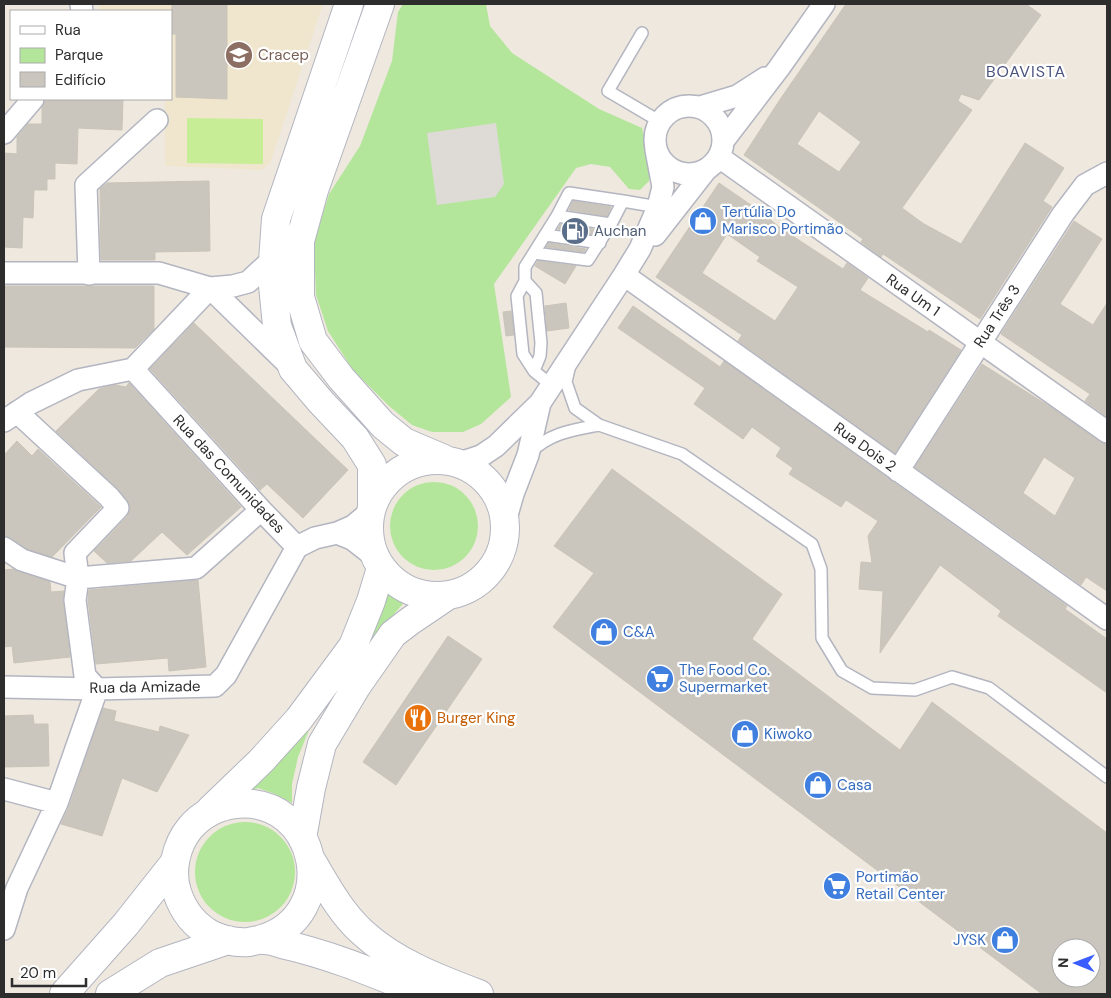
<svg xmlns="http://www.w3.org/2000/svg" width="1111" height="998" font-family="'DM Sans',sans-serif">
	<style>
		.education { fill: #f0e6ce }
		.green { fill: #b3e69a }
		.pitch { fill: #c7ee96 }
		.plaza { fill: #dedbd6 }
		.building { fill: #cac6bd; stroke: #cac4b8; fill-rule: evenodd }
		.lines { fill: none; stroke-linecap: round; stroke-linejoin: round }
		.lane-casing { stroke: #b3b5c0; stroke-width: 14 }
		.street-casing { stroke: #b3b5c0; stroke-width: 24 }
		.secondary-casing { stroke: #b3b5c0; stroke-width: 30 }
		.lane { stroke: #fff; stroke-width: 11 }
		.street { stroke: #fff; stroke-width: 21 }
		.secondary { stroke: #fff; stroke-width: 28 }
		.labels { text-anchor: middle; stroke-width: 4.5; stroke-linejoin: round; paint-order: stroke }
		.education-label { font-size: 15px; fill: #785e54; stroke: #fff; text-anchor: start }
		.shop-label { font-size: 15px; fill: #366cbe; stroke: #fff; text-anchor: start }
		.service-label { font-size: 15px; fill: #4e5e75; stroke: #fff; text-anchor: start }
		.street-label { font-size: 15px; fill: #2d2d2d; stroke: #fff }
		.food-label { font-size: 15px; fill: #c56008; stroke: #fff; text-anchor: start }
		.neighbourhood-label { font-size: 16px; letter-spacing: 1px; fill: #4b537f; stroke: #fff }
	</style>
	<rect width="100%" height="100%" fill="#eee8df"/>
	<!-- education -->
	<path class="education" d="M 99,4 L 323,4 L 270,164 L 261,170 L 165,166 L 165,99 L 171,99 L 171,11 L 99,11 Z"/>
	<!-- green -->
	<path class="green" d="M 403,4 L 486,4 L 490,26 L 512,53 L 599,109 L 642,128 L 650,164 L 649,181 L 640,190 L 629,189 L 610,167 L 591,164 L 576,168 L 494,284 L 511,397 L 481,424 L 463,432 L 432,432 L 412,425 L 389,406 L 353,370 L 328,331 L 316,295 L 314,243 L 329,194 L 360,146 L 392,61 L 398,12 Z
		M390 526a44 44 0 1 1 88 0a44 44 0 1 1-88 0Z
		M 385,590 L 407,599 L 357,657 L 311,725 L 298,757 L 292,784 L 292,803 L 275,794 L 258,788 L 240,795 Z
		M195 872a50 50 0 1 1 100 0a50 50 0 1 1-100 0Z"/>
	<!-- pitch -->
	<path class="pitch" d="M 187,118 L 263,119 L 263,164 L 187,163 Z"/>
	<!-- plaza -->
	<path class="plaza" d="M 496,123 L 504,184 L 495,197 L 437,205 L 427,133 Z"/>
	<!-- building -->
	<path class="building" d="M 172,4 L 227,4 L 227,99 L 176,97 L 176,34 L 171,34 Z
		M 846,4 L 1026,4 L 1041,15 L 979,100 L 961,94 L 958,101 L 972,110 L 902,208 L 924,224 L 961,244 L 1025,143 L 1064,168 L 1043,201 L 1052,207 L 980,319 L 883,254 L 881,257 L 861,242 L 863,239 L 744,155 L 779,101 ZM 819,111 L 861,142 L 839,172 L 797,144 Z
		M 45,99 L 123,99 L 122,130 L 78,128 L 77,164 L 55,163 L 55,179 L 47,179 L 47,190 L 34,190 L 33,218 L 23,217 L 22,248 L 4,247 L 4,153 L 17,154 L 17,137 L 28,124 L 42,124 L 42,108 Z
		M 209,181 L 210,251 L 155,252 L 155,260 L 101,260 L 100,189 L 107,183 Z
		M 719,183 L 764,214 L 779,227 L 843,269 L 847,263 L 868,278 L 860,290 L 928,332 L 929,330 L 961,350 L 895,453 L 738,341 L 742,335 L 656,277 ZM 727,234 L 760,257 L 757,261 L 798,287 L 775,321 L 702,273 Z
		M 573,201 L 611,207 L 607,216 L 569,210 Z
		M 1074,221 L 1102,239 L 1060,304 L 1093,325 L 1107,303 L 1107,417 L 1085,401 L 1090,394 L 1001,334 Z
		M 561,224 L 598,230 L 595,235 L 558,229 Z
		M 549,243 L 586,249 L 584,252 L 546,247 Z
		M 538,261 L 576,266 L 565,284 L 535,266 Z
		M 4,286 L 154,286 L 154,329 L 135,348 L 4,347 Z
		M 566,303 L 569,328 L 547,331 L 545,306 Z
		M 633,306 L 720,367 L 724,361 L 1067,606 L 1065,609 L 1107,639 L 1107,693 L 998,616 L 1001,611 L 940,565 L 880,653 L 883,591 L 859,589 L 861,562 L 872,563 L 868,536 L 878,521 L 846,500 L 841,507 L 789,474 L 793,468 L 776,456 L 781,448 L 752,427 L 743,439 L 694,404 L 705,388 L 618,328 Z
		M 511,311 L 514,335 L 506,336 L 503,312 Z
		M 194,323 L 348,470 L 303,518 L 267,484 L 260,490 L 150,369 Z
		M 982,364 L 1052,408 L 1100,442 L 1107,444 L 1107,591 L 1086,577 L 1081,585 L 915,467 ZM 1044,457 L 1075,478 L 1055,516 L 1023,493 Z
		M 129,383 L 241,507 L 187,555 L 162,532 L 131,561 L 107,563 L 94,551 L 127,517 L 130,511 L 130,505 L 117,488 L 56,431 L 99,389 L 115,385 L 126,387 Z
		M 17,441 L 32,456 L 38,449 L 101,507 L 52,557 L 27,549 L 11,538 L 4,536 L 4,455 Z
		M 612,469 L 782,594 L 752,639 L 900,750 L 932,702 L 1107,833 L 1107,994 L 1042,994 L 553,627 L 594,573 L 554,546 ZM 1061,948 L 1091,948 L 1091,978 L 1061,978 Z
		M 13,569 L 50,582 L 51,592 L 64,591 L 63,601 L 70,657 L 14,663 L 12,646 L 4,647 L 4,570 Z
		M 198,580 L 206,667 L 169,671 L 168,658 L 96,664 L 88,600 L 89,590 Z
		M 448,636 L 482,659 L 396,785 L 363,762 Z
		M 103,708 L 116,711 L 114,721 L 159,732 L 160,726 L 189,735 L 157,792 L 122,778 L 102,836 L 61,824 L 69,807 Z
		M 33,715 L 34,724 L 48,724 L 49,766 L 4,767 L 4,716 Z"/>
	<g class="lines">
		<defs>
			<path id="lane" d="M 642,33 L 608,91 L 659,121
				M 557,216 L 611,224
				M 546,235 L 600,243
				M 534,253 L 588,260 L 611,224 L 623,201 L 658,207
				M 525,281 L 536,293 L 541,343 L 540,356 L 534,371
				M 551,385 L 534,371 L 523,354 L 517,296 L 525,281 L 525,267 L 557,216 L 569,193 L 623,201
				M 599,425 L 682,454 L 812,544 L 821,569 L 822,638 L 842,671 L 872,688 L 915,690 L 952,677 L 989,688 L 1107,777
				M 531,452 C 550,433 573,430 599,425 L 575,408 L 566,382 L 569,369"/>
			<path id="street" d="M 81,4 L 82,11
				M655 140a34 34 0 1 1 68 0a34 34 0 1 1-68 0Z
				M 700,107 L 737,96 L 765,78
				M 4,133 L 33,99
				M 724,140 L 779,68 L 824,4
				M 719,157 L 1107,432
				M 655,235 L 705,171
				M 4,273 L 159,273 L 210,288 L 233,286 L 248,282 L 274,258
				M 89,274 L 86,185 L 157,120
				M 624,275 L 1107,619
				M 133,369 L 261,510 L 297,547 L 315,538 L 337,533 L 353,526 L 370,512
				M 4,421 L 31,403 L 78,380 L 133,369 L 210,288 L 289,365
				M 460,463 L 481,456 L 496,446 L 540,403 L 624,275 L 640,249 L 658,207 L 663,187 L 656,150
				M 898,471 L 1063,214 L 1085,185 L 1107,173
				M 505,522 L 513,494 L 528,455 L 540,403
				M 337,533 L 352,539 L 374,556
				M 4,548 L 22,560 L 78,578 L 196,568 L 261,510
				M 4,687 L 97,689 L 215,686 L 226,675 L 297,547
				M 4,789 L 57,803
				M 4,929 L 17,888 L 57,803 L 97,689 L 85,676 L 75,600 L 78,578 L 75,553 L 118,508 L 109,497 L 17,412"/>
			<path id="secondary" d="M 349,4 L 276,219 L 272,275 L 277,326 L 293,369 L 321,402 L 355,438 L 372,465 L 372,505
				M 380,4 L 314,190 L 300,241 L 300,297 L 313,341 L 341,378 L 383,425 L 404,442 L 444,459
				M369 528a68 68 0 1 1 136 0a68 68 0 1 1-136 0Z
				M 210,810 L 261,761 L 299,719 L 353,646 L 371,601 L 381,568
				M 302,838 L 311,788 L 322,744 L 356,687 L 393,634 L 410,621 L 447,596
				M 311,860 C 326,885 340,912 362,932 C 394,962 439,979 479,994
				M 262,939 C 342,915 319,796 236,804 C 218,806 202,814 190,828 C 176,845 170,871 177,892 C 183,911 195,926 212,935 C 223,940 237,943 249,942 C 254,941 259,939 264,940 C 270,940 276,942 282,944 C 332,955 378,975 425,994
				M 64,994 L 126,924 L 175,862
				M 110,994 L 160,963 L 228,940"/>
		</defs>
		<!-- lane casing -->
		<use href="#lane" class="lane-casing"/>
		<!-- street casing -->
		<use href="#street" class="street-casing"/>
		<!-- secondary casing -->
		<use href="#secondary" class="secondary-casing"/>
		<!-- lane -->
		<use href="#lane" class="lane"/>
		<!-- street -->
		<use href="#street" class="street"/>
		<!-- secondary -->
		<use href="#secondary" class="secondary"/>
	</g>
	<!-- icons -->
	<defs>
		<symbol id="school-disc" viewBox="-11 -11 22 22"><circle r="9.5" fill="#8d6e63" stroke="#fff"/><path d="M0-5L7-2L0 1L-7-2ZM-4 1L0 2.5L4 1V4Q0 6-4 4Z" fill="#fff"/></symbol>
		<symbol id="shop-disc" viewBox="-11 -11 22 22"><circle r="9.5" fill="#3f7fe0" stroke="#fff"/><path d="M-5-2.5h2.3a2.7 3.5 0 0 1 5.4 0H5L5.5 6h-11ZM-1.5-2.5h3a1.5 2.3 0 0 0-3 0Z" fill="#fff"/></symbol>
		<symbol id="fuel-disc" viewBox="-11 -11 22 22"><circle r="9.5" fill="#5c6f8a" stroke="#fff"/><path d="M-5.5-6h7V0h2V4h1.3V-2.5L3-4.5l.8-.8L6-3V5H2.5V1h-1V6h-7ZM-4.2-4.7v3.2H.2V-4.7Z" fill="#fff"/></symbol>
		<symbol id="supermarket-disc" viewBox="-11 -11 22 22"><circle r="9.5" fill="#3f7fe0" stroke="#fff"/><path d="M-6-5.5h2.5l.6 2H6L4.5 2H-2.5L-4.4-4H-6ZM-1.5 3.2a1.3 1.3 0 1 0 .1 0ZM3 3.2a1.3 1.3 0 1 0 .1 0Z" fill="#fff"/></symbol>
		<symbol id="restaurant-disc" viewBox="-11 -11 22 22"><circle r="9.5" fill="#e8710a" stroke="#fff"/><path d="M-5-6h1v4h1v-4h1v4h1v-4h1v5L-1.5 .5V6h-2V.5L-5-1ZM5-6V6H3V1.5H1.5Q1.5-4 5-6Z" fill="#fff"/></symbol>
	</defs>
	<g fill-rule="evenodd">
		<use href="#school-disc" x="223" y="39" width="32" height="32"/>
		<use href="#shop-disc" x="687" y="205" width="32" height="32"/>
		<use href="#fuel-disc" x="559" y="215" width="32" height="32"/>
		<use href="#shop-disc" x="588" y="616" width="32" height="32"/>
		<use href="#supermarket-disc" x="644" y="663" width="32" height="32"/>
		<use href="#restaurant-disc" x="402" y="702" width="32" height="32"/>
		<use href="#shop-disc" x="729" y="718" width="32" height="32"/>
		<use href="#shop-disc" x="802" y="769" width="32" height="32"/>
		<use href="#supermarket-disc" x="821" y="870" width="32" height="32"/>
		<use href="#shop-disc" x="989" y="924" width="32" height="32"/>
	</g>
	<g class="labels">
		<!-- education labels -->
		<g class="education-label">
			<text x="258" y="60">Cracep</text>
		</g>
		<!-- shop labels -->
		<g class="shop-label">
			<text x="722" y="217">Tertúlia Do<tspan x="722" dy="17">Marisco Portimão</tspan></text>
			<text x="623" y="637">C&amp;A</text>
			<text x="679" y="675">The Food Co.<tspan x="679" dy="17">Supermarket</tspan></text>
			<text x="764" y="739">Kiwoko</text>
			<text x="837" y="790">Casa</text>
			<text x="856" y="882">Portimão<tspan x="856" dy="17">Retail Center</tspan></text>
			<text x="986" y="945" text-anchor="end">JYSK</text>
		</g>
		<!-- service labels -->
		<g class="service-label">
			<text x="594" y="236">Auchan</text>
		</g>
		<!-- street labels -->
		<g class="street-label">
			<text transform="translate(913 295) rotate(35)" y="5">Rua Um 1</text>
			<text transform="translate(997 316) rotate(-57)" y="5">Rua Três 3</text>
			<text transform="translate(865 447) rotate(36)" y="5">Rua Dois 2</text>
			<text transform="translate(229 474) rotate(47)" y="5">Rua das Comunidades</text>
			<text transform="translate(145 687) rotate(-1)" y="5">Rua da Amizade</text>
		</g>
		<!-- food labels -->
		<g class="food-label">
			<text x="437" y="723">Burger King</text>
		</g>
		<!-- neighbourhood labels -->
		<g class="neighbourhood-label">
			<text x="1026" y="77">BOAVISTA</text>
		</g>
	</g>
	<!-- border -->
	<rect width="1111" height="998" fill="none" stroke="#2d2d2d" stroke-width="10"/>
	<!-- legend -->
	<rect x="10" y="10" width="162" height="90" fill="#ffffff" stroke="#ababab"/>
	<rect x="20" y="26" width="25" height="8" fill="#ffffff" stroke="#ababab"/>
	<text x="55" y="35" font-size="15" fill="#2d2d2d">Rua</text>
	<rect x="20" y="48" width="25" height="15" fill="#b3e69a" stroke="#ababab"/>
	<text x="55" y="60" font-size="15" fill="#2d2d2d">Parque</text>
	<rect x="20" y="72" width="25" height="15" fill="#cac6bd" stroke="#ababab"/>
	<text x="55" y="85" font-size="15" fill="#2d2d2d">Edifício</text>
	<!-- north arrow -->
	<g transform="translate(1076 963) rotate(271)"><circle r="24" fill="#ffffff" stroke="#ababab"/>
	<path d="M0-4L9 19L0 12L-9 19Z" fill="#3b5dff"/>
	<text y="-8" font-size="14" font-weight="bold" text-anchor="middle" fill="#2d2d2d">N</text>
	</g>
	<!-- scale -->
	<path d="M12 978v8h74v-8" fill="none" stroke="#2d2d2d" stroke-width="2.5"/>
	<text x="20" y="978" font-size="15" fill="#2d2d2d" stroke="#ffffff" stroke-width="4" paint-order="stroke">20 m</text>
</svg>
